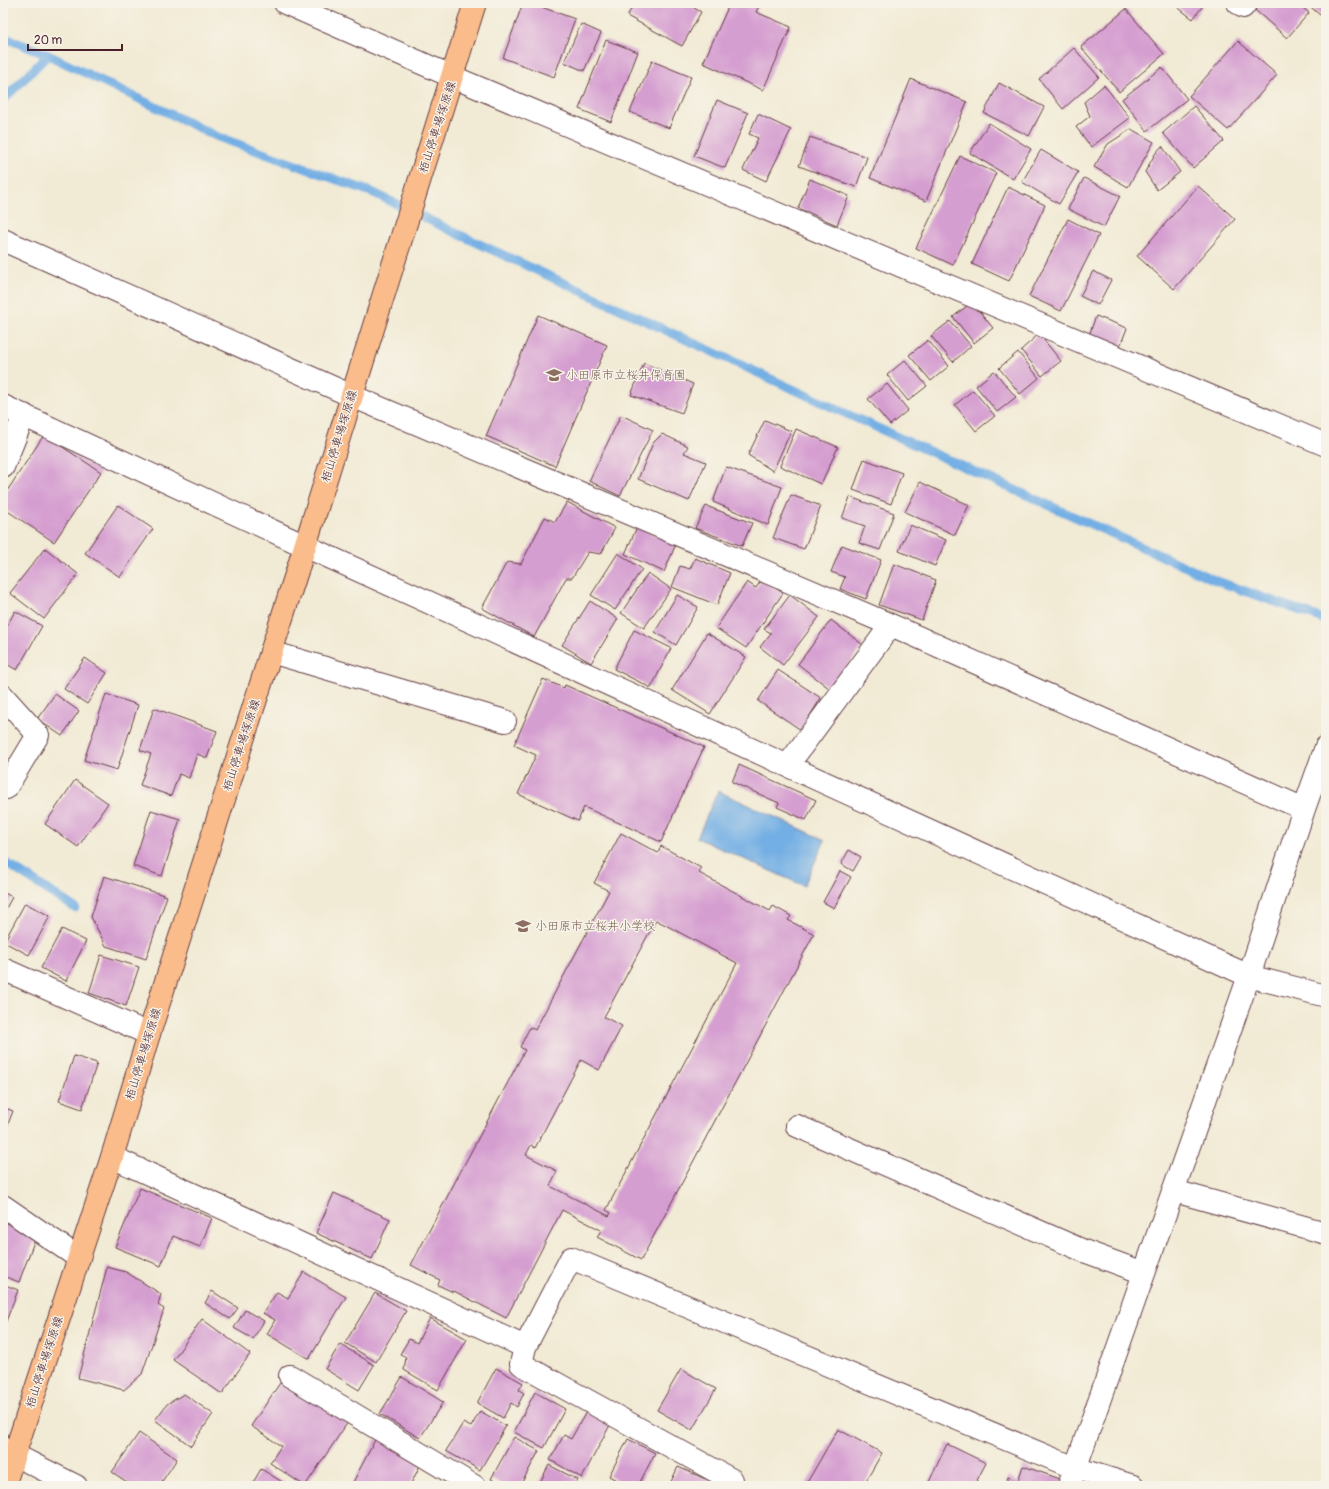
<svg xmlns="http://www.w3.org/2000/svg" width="1329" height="1489" font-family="Pangolin,'Klee One',sans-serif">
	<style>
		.water { fill: #73afe4; stroke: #5e6788 }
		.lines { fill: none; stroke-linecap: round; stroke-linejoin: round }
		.stream { stroke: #73afe4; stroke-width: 9 }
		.building { fill: #d59ed0; fill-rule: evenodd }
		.minor-casing { stroke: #633d44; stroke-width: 24 }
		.major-casing { stroke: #633d44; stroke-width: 24 }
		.minor { stroke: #fff; stroke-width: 22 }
		.major { stroke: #f9bc8a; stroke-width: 22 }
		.labels { text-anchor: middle; stroke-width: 3; stroke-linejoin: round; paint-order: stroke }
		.street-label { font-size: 12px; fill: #4a1f2b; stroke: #f7f3e8 }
		.education-label { font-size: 12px; fill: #785e54; stroke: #f7f3e8; text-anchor: start }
	</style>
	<rect width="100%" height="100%" fill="#f7f3e8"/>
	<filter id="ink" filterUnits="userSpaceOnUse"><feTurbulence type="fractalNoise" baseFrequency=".025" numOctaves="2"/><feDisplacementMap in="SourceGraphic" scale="8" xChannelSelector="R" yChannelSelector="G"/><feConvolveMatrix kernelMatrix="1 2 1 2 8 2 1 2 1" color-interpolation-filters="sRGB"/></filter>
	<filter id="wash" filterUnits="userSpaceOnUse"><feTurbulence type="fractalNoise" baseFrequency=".012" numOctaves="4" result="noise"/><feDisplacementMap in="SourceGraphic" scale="16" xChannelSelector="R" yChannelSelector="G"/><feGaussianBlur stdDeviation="0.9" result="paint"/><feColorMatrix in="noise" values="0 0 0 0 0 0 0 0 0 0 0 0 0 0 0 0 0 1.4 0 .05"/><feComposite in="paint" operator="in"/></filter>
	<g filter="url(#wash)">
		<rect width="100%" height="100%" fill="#f1ead4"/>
		<!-- water -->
		<path class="water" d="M 718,791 L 825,840 L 804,886 L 697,838 Z"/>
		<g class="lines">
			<!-- stream -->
			<path class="stream" d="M 3,37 L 48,55 L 218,137 L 374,193 L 458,234 L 849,415 L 1217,581 L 1326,620
				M 3,100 L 48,55
				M 3,861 L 75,908"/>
		</g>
		<g id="blocks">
			<!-- building -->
			<path class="building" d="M 523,3 L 530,3 L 575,19 L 554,77 L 503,58 Z
				M 635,3 L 696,3 L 694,8 L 701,12 L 682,46 L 627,16 Z
				M 734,3 L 759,3 L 760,4 L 756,12 L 791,27 L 763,90 L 703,63 L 729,5 Z
				M 1172,3 L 1205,3 L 1193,19 Z
				M 1261,3 L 1297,3 L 1309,13 L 1287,38 L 1255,10 Z
				M 1306,3 L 1326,3 L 1326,20 Z
				M 1126,9 L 1164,54 L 1119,92 L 1081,47 Z
				M 581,24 L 601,33 L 584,71 L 564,62 Z
				M 606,40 L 638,52 L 611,122 L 579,109 Z
				M 1238,41 L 1277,75 L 1228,130 L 1189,96 Z
				M 1074,48 L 1099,77 L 1063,109 L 1039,79 Z
				M 652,61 L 691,77 L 669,128 L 630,112 Z
				M 1162,67 L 1187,99 L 1147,131 L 1122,99 Z
				M 911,79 L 967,102 L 926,201 L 870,178 Z
				M 999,83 L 1044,107 L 1029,136 L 984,113 Z
				M 1104,85 L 1130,118 L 1091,147 L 1076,127 L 1090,116 L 1084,102 Z
				M 717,100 L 748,113 L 725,168 L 694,156 Z
				M 1194,106 L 1224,141 L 1193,168 L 1163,133 Z
				M 758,114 L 791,130 L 766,181 L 743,170 L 758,138 L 749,134 Z
				M 989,123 L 1031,149 L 1013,179 L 970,153 Z
				M 1131,129 L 1154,142 L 1128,187 L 1094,167 L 1108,144 Z
				M 810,137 L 867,157 L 856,187 L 799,166 Z
				M 1162,146 L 1180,172 L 1157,190 L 1145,172 L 1155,154 Z
				M 1041,150 L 1078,172 L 1059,204 L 1022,182 Z
				M 960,156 L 996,173 L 953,265 L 916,248 Z
				M 1084,178 L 1120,196 L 1104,227 L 1068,209 Z
				M 810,179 L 849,196 L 837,225 L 798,208 Z
				M 1198,186 L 1235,219 L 1174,289 L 1137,256 Z
				M 1008,187 L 1045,205 L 1009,281 L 972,264 Z
				M 1068,219 L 1099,235 L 1061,311 L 1029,296 Z
				M 1093,271 L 1111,280 L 1098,305 L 1080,296 Z
				M 972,302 L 993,328 L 974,343 L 953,317 Z
				M 538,315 L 607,345 L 555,466 L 486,436 Z
				M 1096,316 L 1127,328 L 1119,349 L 1088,338 Z
				M 950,321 L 971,346 L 953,362 L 931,336 Z
				M 1039,334 L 1061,361 L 1042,376 L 1021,350 Z
				M 928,340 L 949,366 L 931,381 L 909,355 Z
				M 1018,352 L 1039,378 L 1020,394 L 999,368 Z
				M 905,360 L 927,386 L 908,401 L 887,375 Z
				M 644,363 L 693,384 L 682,413 L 631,395 Z
				M 994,371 L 1016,397 L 997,412 L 976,386 Z
				M 887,384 L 908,410 L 890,425 L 868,399 Z
				M 973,390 L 995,416 L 976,431 L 955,405 Z
				M 621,415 L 653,430 L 620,496 L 589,481 Z
				M 765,420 L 791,431 L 773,471 L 748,455 Z
				M 796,429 L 838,447 L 821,484 L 780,466 Z
				M 662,434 L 688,446 L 684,453 L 706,462 L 689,501 L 638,479 L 653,443 Z
				M 44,435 L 101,472 L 54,542 L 3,508 L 3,497 Z
				M 864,459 L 902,473 L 891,504 L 853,490 Z
				M 726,467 L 782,487 L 768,525 L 713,502 Z
				M 920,482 L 969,505 L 955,535 L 905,512 Z
				M 791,495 L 821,506 L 804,549 L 773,538 Z
				M 850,497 L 894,513 L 880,550 L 859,543 L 865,526 L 842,518 Z
				M 567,502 L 615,528 L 601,554 L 588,552 L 572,578 L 566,578 L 534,637 L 482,608 L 507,562 L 521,564 L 545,517 L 555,522 Z
				M 118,505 L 153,529 L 120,577 L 85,553 Z
				M 706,506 L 752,523 L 742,546 L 695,528 Z
				M 910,525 L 946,540 L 935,566 L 899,551 Z
				M 637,527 L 676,544 L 664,572 L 625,554 Z
				M 842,545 L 881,560 L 866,599 L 840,589 L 845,577 L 831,572 Z
				M 45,548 L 78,574 L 44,619 L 10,593 Z
				M 618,553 L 642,569 L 615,610 L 591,595 Z
				M 695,558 L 730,573 L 717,605 L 672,587 L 680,566 L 690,569 Z
				M 894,564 L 936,580 L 922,620 L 879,605 Z
				M 648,573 L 671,589 L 644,628 L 621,613 Z
				M 762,579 L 783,593 L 746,648 L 716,628 L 747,582 L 756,588 Z
				M 677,595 L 698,607 L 676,645 L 655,632 Z
				M 790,595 L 819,617 L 783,665 L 760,647 L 771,633 L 764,629 Z
				M 590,601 L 618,619 L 591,663 L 562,645 Z
				M 15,611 L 42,626 L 17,670 L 3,662 L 3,633 Z
				M 831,620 L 863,645 L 830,689 L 798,664 Z
				M 634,630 L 671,648 L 651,688 L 614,669 Z
				M 707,633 L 746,657 L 710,714 L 672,690 Z
				M 85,658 L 107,673 L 87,704 L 64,689 Z
				M 778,670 L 821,698 L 801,730 L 758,701 Z
				M 543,679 L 564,688 L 565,685 L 704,747 L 661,842 L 584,807 L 578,821 L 518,794 L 536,755 L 514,745 Z
				M 55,694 L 79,711 L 62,736 L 37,719 Z
				M 106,694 L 138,705 L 117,770 L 84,760 Z
				M 154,708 L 217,731 L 207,758 L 197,754 L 189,778 L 179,774 L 171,796 L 140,785 L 151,754 L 140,750 Z
				M 739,765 L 816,800 L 806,820 L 777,807 L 779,803 L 732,782 Z
				M 75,780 L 108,803 L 78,847 L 45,824 Z
				M 151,810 L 180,819 L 162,876 L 133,866 Z
				M 621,833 L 658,853 L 661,846 L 701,868 L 699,873 L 770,911 L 773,906 L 791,916 L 788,920 L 814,934 L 641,1260 L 597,1237 L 601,1230 L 562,1210 L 506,1318 L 454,1291 L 453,1292 L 438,1285 L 440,1280 L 411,1265 L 525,1050 L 520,1047 L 530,1027 L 535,1030 L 609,891 L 594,883 ZM 656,920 L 737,963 L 606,1210 L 611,1213 L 609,1216 L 550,1186 L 557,1171 L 526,1155 L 531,1145 L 535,1148 L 581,1060 L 599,1070 L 622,1026 L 604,1017 Z
				M 849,850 L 861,857 L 853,871 L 841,864 Z
				M 840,871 L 851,877 L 834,908 L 823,902 Z
				M 104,876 L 167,896 L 146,959 L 106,946 L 91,917 Z
				M 3,892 L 12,897 L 3,914 Z
				M 25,903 L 50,916 L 29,955 L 4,942 Z
				M 62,929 L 86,941 L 66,981 L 41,968 Z
				M 101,955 L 139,967 L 126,1006 L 89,993 Z
				M 74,1056 L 97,1063 L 82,1109 L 59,1101 Z
				M 3,1107 L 13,1111 L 3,1137 Z
				M 140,1188 L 212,1218 L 200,1247 L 173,1236 L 161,1266 L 115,1247 Z
				M 334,1193 L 390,1219 L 372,1259 L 316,1233 Z
				M 3,1219 L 38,1231 L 19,1282 L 3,1276 Z
				M 107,1267 L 126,1272 L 161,1294 L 158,1305 L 164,1309 L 142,1374 L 124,1390 L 78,1378 Z
				M 304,1272 L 346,1297 L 309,1359 L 267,1334 L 275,1320 L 263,1313 L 277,1292 L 288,1298 Z
				M 3,1284 L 18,1290 L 3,1329 Z
				M 212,1291 L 238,1308 L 230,1319 L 205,1303 Z
				M 375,1293 L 406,1311 L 376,1362 L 345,1343 Z
				M 245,1310 L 264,1321 L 253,1339 L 234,1328 Z
				M 430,1318 L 467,1339 L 438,1390 L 404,1370 L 406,1357 L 400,1354 L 409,1339 L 417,1343 Z
				M 202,1319 L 250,1354 L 222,1394 L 173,1360 Z
				M 340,1344 L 374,1365 L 359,1390 L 325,1369 Z
				M 496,1368 L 523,1383 L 519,1390 L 524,1393 L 517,1407 L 511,1403 L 503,1418 L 477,1403 Z
				M 681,1369 L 716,1389 L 692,1430 L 657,1410 Z
				M 402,1377 L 443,1402 L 420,1438 L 380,1414 Z
				M 282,1380 L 350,1419 L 305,1486 L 270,1463 L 281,1446 L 251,1426 Z
				M 535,1392 L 565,1409 L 544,1448 L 514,1432 Z
				M 184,1394 L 213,1414 L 191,1446 L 155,1420 L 167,1404 Z
				M 480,1411 L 506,1426 L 480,1470 L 446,1451 L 463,1423 L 471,1427 Z
				M 586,1412 L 610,1425 L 582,1478 L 550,1460 L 564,1435 L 571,1439 Z
				M 838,1429 L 882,1453 L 863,1486 L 805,1486 Z
				M 139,1433 L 177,1459 L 159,1486 L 133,1486 L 112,1472 Z
				M 514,1437 L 539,1451 L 520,1486 L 504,1486 L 491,1479 Z
				M 376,1438 L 422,1461 L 410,1486 L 351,1486 Z
				M 628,1439 L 655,1453 L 638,1486 L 627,1486 L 609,1476 Z
				M 947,1444 L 986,1463 L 974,1486 L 927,1486 Z
				M 549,1465 L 578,1480 L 575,1486 L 538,1486 Z
				M 1023,1466 L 1063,1480 L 1061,1486 L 1005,1486 L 1008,1477 L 1018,1481 Z
				M 678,1467 L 717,1484 L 716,1486 L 669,1486 Z
				M 261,1469 L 289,1486 L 251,1486 Z"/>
		</g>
	</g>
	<g filter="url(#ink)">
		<use href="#blocks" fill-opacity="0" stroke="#633d44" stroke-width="1"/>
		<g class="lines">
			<defs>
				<path id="minor" d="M 285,3 L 453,77 L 1326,445
					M 1238,3 L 1243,7 L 1246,3
					M 3,240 L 352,396 L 891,625 L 1304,809
					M 3,406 L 305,546 L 1249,976 L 1326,996
					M 3,467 L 24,415
					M 271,652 L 505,721
					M 3,696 L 38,735 L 6,788
					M 788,765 L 891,625
					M 3,969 L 149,1034
					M 797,1126 L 1084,1251 L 1144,1273
					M 112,1157 L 525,1347 L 571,1258 L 1075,1468 L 1133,1486
					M 1174,1191 L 1326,1233
					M 3,1206 L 79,1258
					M 525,1347 L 521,1364 L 732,1480
					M 290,1376 L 474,1486
					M 3,1449 L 76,1486
					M 1069,1486 L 1249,976 L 1304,809 L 1326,747"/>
				<path id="major" d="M 4,1486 L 112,1157 L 149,1034 L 305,546 L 475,3"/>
			</defs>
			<!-- minor casing -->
			<use href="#minor" class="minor-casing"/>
			<!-- major casing -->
			<use href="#major" class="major-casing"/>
			<!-- minor -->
			<use href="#minor" class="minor"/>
			<!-- major -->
			<use href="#major" class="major"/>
		</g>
	</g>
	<!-- icons -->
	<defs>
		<symbol id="school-bare" viewBox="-9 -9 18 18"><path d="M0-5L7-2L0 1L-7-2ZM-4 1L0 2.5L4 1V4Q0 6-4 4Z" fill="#8d6e63" stroke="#f7f3e8" stroke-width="2.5" paint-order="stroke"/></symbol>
	</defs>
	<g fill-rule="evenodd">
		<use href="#school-bare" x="543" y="364" width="22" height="22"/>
		<use href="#school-bare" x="512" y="915" width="22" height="22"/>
	</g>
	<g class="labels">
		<!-- street labels -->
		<g class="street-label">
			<text transform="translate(437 127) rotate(-72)" y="4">栢山停車場塚原線</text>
			<text transform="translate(339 436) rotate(-73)" y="4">栢山停車場塚原線</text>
			<text transform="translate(241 745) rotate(-72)" y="4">栢山停車場塚原線</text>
			<text transform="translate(143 1054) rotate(-73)" y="4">栢山停車場塚原線</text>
			<text transform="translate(44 1362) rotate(-72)" y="4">栢山停車場塚原線</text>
		</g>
		<!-- education labels -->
		<g class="education-label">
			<text x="566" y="379">小田原市立桜井保育園</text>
			<text x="535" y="930">小田原市立桜井小学校</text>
		</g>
	</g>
	<!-- margin -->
	<rect width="1329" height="1489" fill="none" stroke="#f7f3e8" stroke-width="16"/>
	<!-- scale -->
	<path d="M28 44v6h94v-6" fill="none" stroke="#4a1f2b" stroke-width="2"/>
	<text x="34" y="44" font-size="12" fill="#4a1f2b" stroke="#f7f3e8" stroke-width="3" paint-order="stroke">20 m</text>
</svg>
